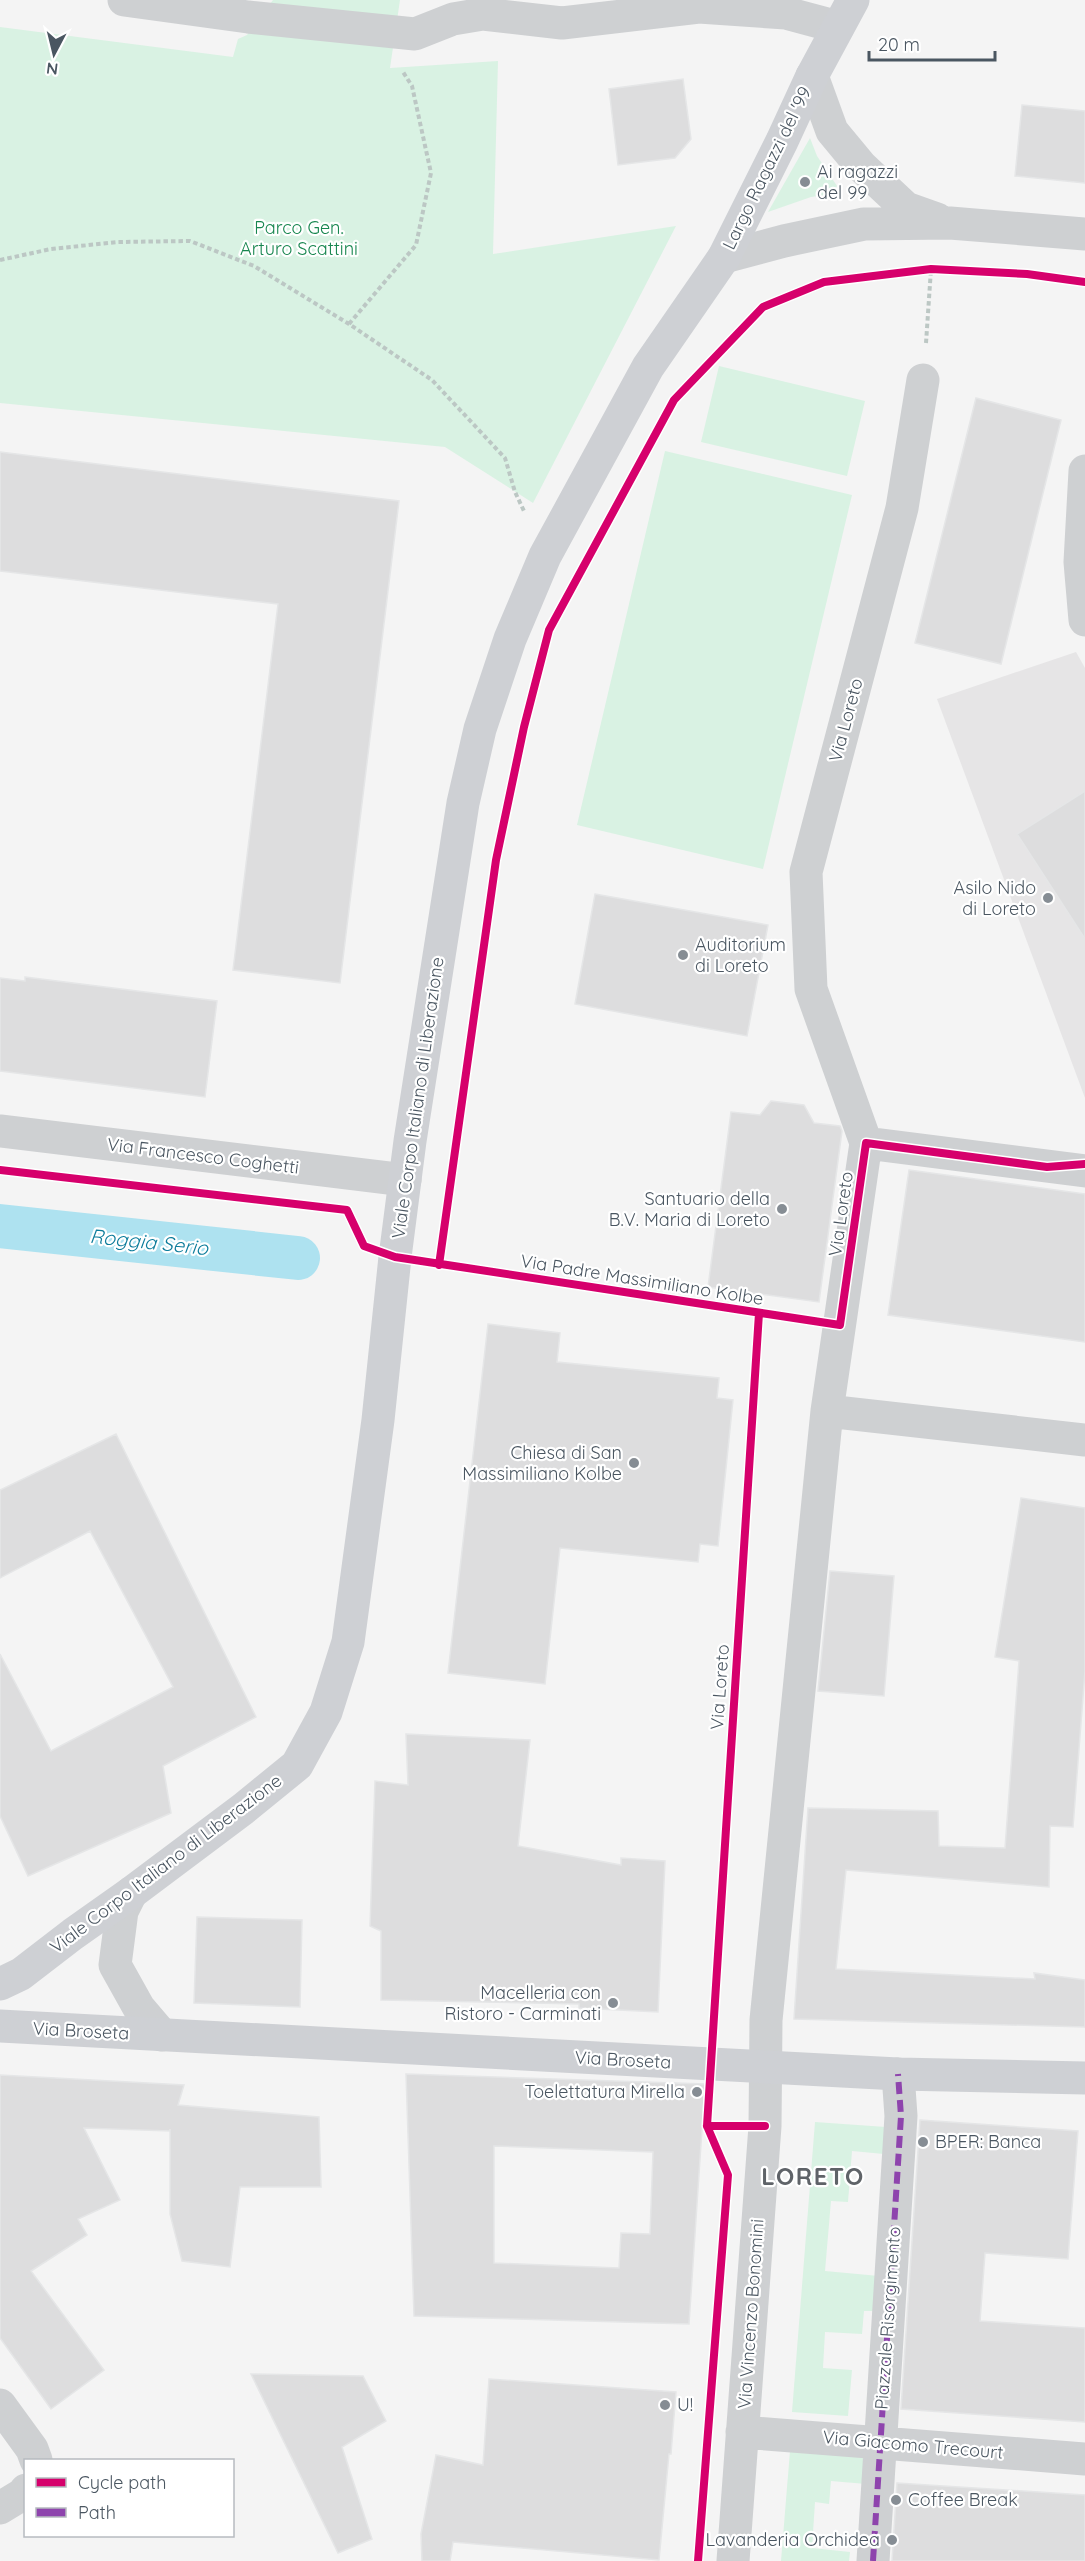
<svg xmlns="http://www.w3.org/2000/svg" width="1085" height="2561" font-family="Quicksand,sans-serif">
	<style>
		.education { fill: #e6e5e6 }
		.green { fill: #d9f2e3 }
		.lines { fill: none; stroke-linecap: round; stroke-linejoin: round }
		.canal { stroke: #aee2f0; stroke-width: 44 }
		.building { fill: #ddddde; stroke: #e5e6e7; stroke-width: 1.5; fill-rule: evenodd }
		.path { stroke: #bcc7c4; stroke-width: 4; stroke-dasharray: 4.5 3; stroke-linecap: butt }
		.street { stroke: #ced0d2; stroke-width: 33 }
		.secondary { stroke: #ced0d4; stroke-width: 33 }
		.quiet { stroke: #8e44ad; stroke-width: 6; stroke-dasharray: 12 6; stroke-linecap: butt }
		.cycleway-casing { stroke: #fff; stroke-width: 11 }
		.cycleway { stroke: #d6006c; stroke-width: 8 }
		.poi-dot { fill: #868d94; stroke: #fff; stroke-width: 2 }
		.labels { text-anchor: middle; stroke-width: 4.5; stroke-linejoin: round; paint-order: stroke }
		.street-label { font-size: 18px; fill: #4a5661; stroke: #fff }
		.poi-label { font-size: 18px; fill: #4a5661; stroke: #fff; text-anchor: end }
		.park-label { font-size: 18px; fill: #17864f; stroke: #fff }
		.water-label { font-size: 20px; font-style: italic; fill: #0c7c9b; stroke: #fff }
		.district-label { font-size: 24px; font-weight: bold; letter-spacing: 1.5px; fill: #5f6368; stroke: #fff }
	</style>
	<rect width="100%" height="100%" fill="#f4f4f4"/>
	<!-- education -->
	<path class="education" d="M 1076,652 L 1085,668 L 1085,1098 L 937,699 Z"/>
	<!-- green -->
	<path class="green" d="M 273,0 L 400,0 L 390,68 L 498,61 L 493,254 L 676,226 L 533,503 L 445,447 L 0,403 L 0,27 L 233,57 L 238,39 L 247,35 Z
		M 810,138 L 817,156 L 837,186 L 832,194 L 811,197 L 768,212 Z
		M 719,366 L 865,401 L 847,476 L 701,442 Z
		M 665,451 L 852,495 L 763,869 L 577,825 Z
		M 815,2122 L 886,2127 L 884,2154 L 852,2151 L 848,2202 L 831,2201 L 825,2271 L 879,2276 L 877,2311 L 864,2311 L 862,2334 L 825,2332 L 823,2368 L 852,2370 L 848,2416 L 792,2412 Z
		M 790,2451 L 868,2458 L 866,2484 L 831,2481 L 829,2504 L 815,2502 L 812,2548 L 850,2552 L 849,2561 L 781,2561 Z"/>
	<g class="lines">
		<!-- canal -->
		<path class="canal" d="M 0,1226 L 298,1258"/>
	</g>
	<!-- building -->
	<path class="building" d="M 683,79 L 691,139 L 675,158 L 618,165 L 609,89 Z
		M 1022,105 L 1085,111 L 1085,183 L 1015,176 Z
		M 976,398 L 1061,420 L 1001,664 L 915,643 Z
		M 0,452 L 399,501 L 340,983 L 233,970 L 278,604 L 0,571 Z
		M 1085,791 L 1085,939 L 1017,834 Z
		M 595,894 L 768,925 L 747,1036 L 575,1004 Z
		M 25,977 L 217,1001 L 205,1097 L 0,1071 L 0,978 L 25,981 Z
		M 771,1101 L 804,1105 L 814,1123 L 840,1126 L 842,1131 L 819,1302 L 708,1287 L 731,1112 L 760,1115 Z
		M 909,1170 L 1085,1194 L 1085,1342 L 888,1315 Z
		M 488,1324 L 560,1333 L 557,1362 L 719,1378 L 717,1398 L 733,1400 L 718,1546 L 700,1544 L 698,1562 L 560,1548 L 545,1684 L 448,1673 Z
		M 116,1434 L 256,1717 L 163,1766 L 171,1813 L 28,1876 L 0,1816 L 0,1654 L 51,1751 L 173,1687 L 90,1531 L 0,1578 L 0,1490 Z
		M 1021,1498 L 1085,1508 L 1085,1671 L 1073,1827 L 1050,1826 L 1049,1887 L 846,1870 L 836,1969 L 1035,1979 L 1034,1973 L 1085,1980 L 1085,2027 L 794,2019 L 808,1808 L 938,1811 L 939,1846 L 1005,1848 L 1019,1661 L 995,1657 Z
		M 830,1571 L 894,1576 L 884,1696 L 818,1691 Z
		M 406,1734 L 530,1740 L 518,1846 L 621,1865 L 621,1858 L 665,1861 L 658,2012 L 579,2008 L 579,2004 L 381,2000 L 381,1931 L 370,1926 L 375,1781 L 408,1785 Z
		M 197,1917 L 302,1920 L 300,2007 L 194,2003 Z
		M 406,2074 L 705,2084 L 689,2324 L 414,2316 ZM 494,2146 L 653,2152 L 650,2234 L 621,2233 L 619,2268 L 494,2263 Z
		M 0,2075 L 184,2085 L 178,2105 L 319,2117 L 321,2187 L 240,2187 L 230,2267 L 182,2261 L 170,2214 L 170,2129 L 170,2131 L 84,2128 L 120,2200 L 78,2219 L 87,2235 L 31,2271 L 104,2370 L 51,2409 L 0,2338 Z
		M 920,2120 L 1078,2131 L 1068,2259 L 985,2253 L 980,2321 L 1085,2328 L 1085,2422 L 901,2409 Z
		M 251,2374 L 363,2376 L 386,2421 L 342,2447 L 372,2539 L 338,2553 Z
		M 489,2379 L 676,2392 L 671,2454 L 669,2454 L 659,2560 L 453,2542 L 450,2561 L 422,2561 L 421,2534 L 436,2455 L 483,2465 Z
		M 897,2483 L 1085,2495 L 1085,2561 L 892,2561 Z"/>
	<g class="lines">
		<!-- path -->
		<path class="path" d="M 0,260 L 51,249 L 118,242 L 190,241 L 254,266 L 349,324 L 432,380 L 505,458 L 515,492 L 524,511
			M 349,324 L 416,245 L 431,173 L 412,86 L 403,72
			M 926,343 L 931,269"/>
		<!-- street -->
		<path class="street" d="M 124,0 L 248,17 L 415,34 L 453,19 L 483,14 L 562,23 L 699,7 L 786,13 L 838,27
			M 812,76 L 832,131 L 861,166 L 906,208 L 937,219
			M 724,257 L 784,241 L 864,224 L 950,223 L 1085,234
			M 1085,471 L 1080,562 L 1085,620
			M 0,1131 L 405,1180
			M 866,1143 L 1085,1171
			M 827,1411 L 1085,1440
			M 131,1893 L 122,1911 L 115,1965 L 139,2008 L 162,2035
			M 0,2405 L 32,2449 L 36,2460
			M 742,2432 L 1085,2459
			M 0,2508 L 23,2494 L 26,2490
			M 733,2561 L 765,2126 L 766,2020 L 827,1411 L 866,1143 L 811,989 L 806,872 L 902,508 L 923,380
			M 873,2561 L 901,2116 L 898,2074"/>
		<!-- secondary -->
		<path class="secondary" d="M 0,1984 L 21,1974 L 73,1934 L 131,1893 L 243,1809 L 297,1765 L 326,1712 L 348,1642 L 378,1420 L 395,1257 L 410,1141 L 463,803 L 480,729 L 510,639 L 545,556 L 648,367 L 724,257 L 782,141 L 812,76 L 853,0
			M 0,2026 L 898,2074 L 1085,2078"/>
		<!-- quiet -->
		<path class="quiet" d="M 873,2561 L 901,2116 L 898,2074"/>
		<defs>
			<path id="cycleway" d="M 0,1170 L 347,1210 L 364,1246 L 395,1257 L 840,1325 L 866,1143 L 1047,1167 L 1085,1164
				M 439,1265 L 496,860 L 524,727 L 549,630 L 674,400 L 763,307 L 824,282 L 931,269 L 1027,274 L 1085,282
				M 707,2126 L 759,1313
				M 698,2561 L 728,2175 L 707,2126 L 765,2126"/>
		</defs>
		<!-- cycleway casing -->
		<use href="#cycleway" class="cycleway-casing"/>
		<!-- cycleway -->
		<use href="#cycleway" class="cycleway"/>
	</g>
	<!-- markers -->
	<g class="poi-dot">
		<circle cx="805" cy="182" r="6"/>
		<circle cx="1048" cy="898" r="6"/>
		<circle cx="683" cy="955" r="6"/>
		<circle cx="782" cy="1209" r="6"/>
		<circle cx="634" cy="1463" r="6"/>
		<circle cx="613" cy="2003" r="6"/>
		<circle cx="697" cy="2092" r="6"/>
		<circle cx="923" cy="2142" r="6"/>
		<circle cx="665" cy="2405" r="6"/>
		<circle cx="896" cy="2500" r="6"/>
		<circle cx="892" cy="2540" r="6"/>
	</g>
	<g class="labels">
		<!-- street labels -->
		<g class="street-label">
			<text transform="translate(767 168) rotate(-64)" y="6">Largo Ragazzi del '99</text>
			<text transform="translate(846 720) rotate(-75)" y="6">Via Loreto</text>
			<text transform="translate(418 1098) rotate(-82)" y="6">Viale Corpo Italiano di Liberazione</text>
			<text transform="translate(203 1156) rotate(7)" y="6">Via Francesco Coghetti</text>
			<text transform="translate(841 1214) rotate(-82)" y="6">Via Loreto</text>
			<text transform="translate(642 1280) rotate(9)" y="6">Via Padre Massimiliano Kolbe</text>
			<text transform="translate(720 1687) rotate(-86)" y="6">Via Loreto</text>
			<text transform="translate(166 1864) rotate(-37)" y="6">Viale Corpo Italiano di Liberazione</text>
			<text transform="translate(81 2031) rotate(3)" y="6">Via Broseta</text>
			<text transform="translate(623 2060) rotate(3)" y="6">Via Broseta</text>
			<text transform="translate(751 2314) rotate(-86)" y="6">Via Vincenzo Bonomini</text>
			<text transform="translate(888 2318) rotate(-86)" y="6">Piazzale Risorgimento</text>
			<text transform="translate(913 2445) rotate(5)" y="6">Via Giacomo Trecourt</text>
		</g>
		<!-- poi labels -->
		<g class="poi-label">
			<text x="817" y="178" text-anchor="start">Ai ragazzi<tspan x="817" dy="21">del 99</tspan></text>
			<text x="1036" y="894">Asilo Nido<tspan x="1036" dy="21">di Loreto</tspan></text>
			<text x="695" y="951" text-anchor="start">Auditorium<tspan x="695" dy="21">di Loreto</tspan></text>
			<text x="770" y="1205">Santuario della<tspan x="770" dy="21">B.V. Maria di Loreto</tspan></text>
			<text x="622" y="1459">Chiesa di San<tspan x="622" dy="21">Massimiliano Kolbe</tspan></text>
			<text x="601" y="1999">Macelleria con<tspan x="601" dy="21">Ristoro - Carminati</tspan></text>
			<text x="685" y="2098">Toelettatura Mirella</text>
			<text x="935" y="2148" text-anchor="start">BPER: Banca</text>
			<text x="677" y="2411" text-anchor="start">U!</text>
			<text x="908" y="2506" text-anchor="start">Coffee Break</text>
			<text x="880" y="2546">Lavanderia Orchidea</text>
		</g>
		<!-- park labels -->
		<g class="park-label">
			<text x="299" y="234">Parco Gen.<tspan x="299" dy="21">Arturo Scattini</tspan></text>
		</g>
		<!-- water labels -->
		<g class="water-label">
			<text transform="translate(149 1242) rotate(6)" y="7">Roggia Serio</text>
		</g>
		<!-- district labels -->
		<g class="district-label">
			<text x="813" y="2185">LORETO</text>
		</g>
	</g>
	<!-- legend -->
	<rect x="24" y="2459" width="210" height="78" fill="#ffffff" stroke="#b7bbc0" stroke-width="1.5"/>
	<rect x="36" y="2478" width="30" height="9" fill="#d6006c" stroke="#b7bbc0" stroke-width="1.5"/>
	<text x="78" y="2489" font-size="18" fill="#4a5661">Cycle path</text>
	<rect x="36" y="2508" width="30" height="9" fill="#8e44ad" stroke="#b7bbc0" stroke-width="1.5"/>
	<text x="78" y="2519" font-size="18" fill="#4a5661">Path</text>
	<!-- north arrow -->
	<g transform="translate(54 54) rotate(187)" stroke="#ffffff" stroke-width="4.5" paint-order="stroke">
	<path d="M0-4.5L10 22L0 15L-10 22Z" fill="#4a5661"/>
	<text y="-9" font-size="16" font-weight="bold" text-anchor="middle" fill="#4a5661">N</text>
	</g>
	<!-- scale -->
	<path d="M869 51v9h126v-9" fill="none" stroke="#4a5661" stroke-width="3"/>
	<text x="878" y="51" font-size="18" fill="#4a5661" stroke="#ffffff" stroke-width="4.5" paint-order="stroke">20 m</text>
</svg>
